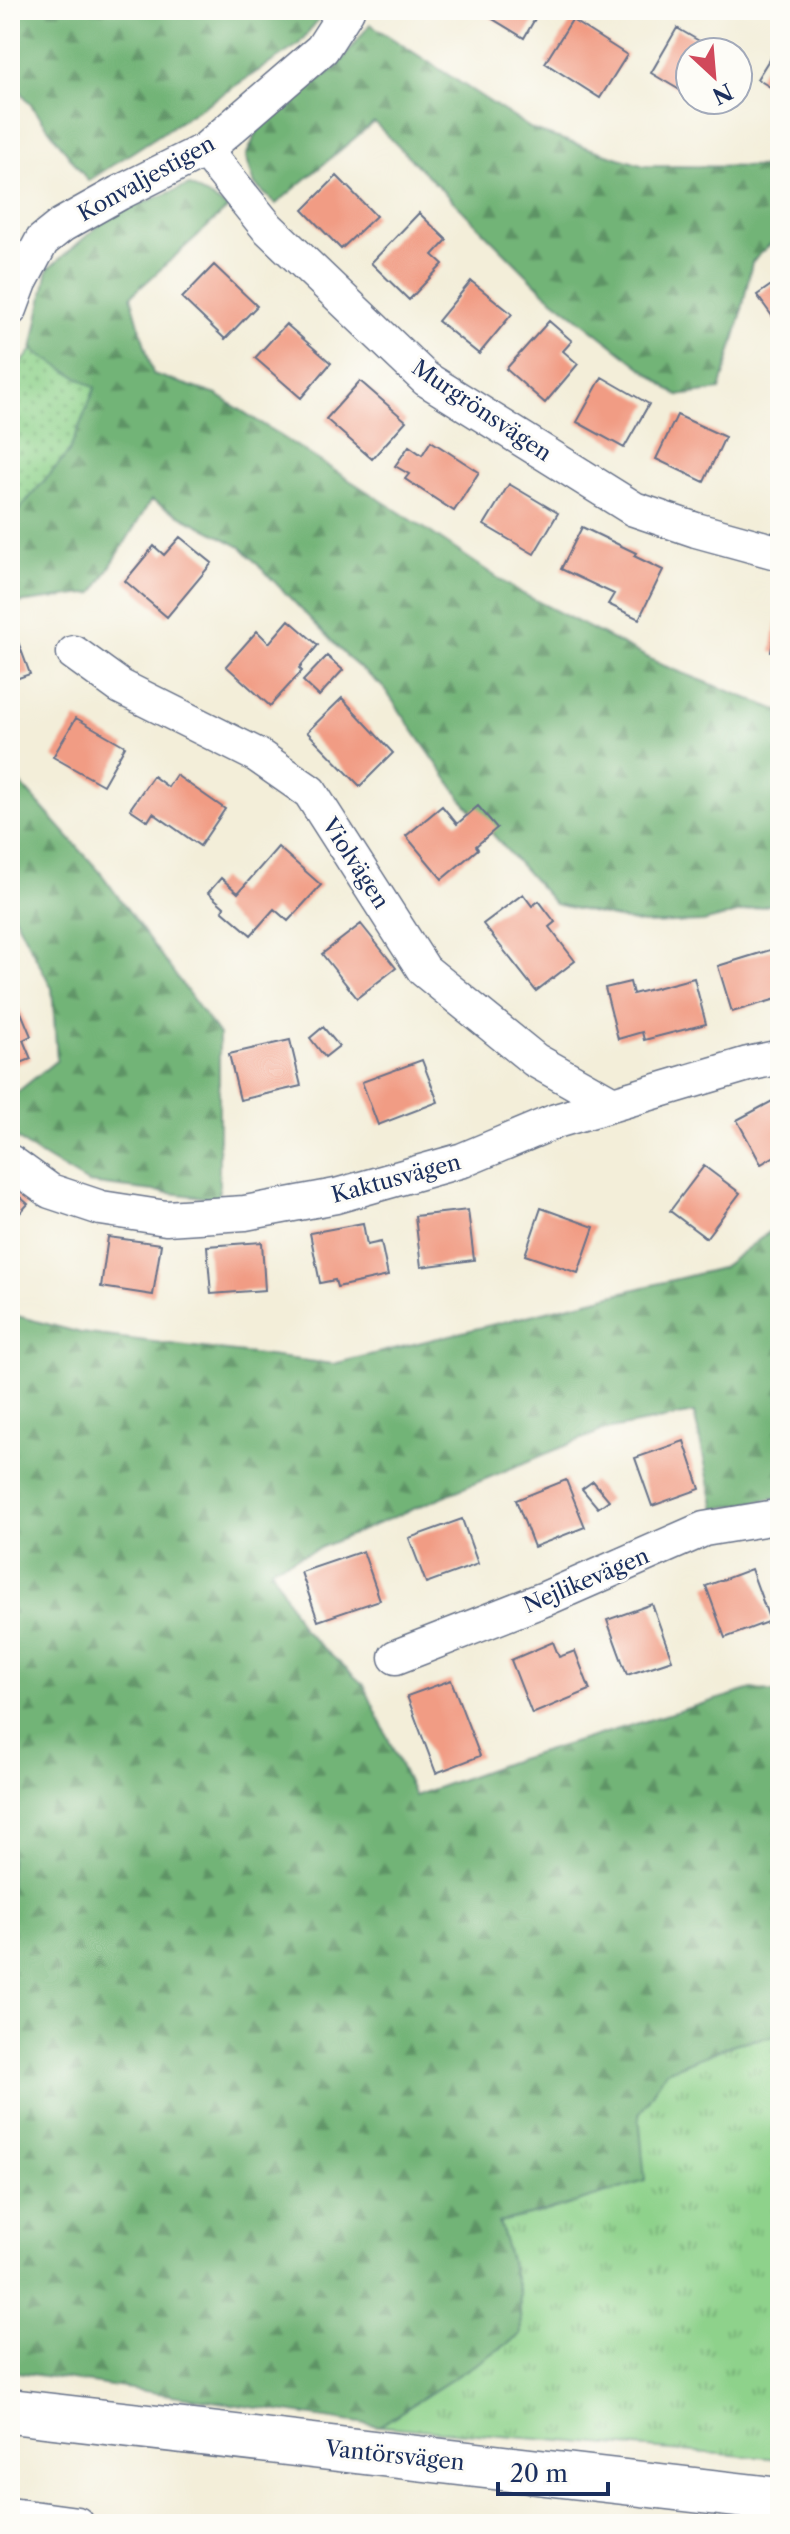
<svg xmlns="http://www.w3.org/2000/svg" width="790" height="2534" font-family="'Libre Caslon Text',serif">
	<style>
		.grass { fill: url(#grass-tufts); stroke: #548074; stroke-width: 2 }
		.forest { fill: url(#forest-firs); stroke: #46726a; stroke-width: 2 }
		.park { fill: url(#park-dots); stroke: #548074; stroke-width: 2 }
		.building { fill: #f19c84 }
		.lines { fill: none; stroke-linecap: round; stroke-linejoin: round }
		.street-casing { stroke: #677289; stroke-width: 37 }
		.secondary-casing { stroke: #677289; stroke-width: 47 }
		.street { stroke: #fff; stroke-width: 34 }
		.secondary { stroke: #fff; stroke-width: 44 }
		.labels { text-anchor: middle; stroke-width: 6; stroke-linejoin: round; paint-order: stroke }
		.street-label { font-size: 22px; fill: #1b2f5e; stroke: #fdfcf7 }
	</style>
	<defs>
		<pattern id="grass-tufts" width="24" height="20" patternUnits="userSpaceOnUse" patternTransform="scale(2)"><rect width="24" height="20" fill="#8ed28b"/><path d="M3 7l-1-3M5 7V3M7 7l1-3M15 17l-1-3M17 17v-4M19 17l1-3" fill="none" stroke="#73ab75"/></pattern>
		<pattern id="forest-firs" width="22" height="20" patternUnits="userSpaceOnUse" patternTransform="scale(2)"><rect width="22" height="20" fill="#72b477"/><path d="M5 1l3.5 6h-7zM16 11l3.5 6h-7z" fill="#5d9365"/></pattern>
		<pattern id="park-dots" width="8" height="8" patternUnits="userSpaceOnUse" patternTransform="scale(2)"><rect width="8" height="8" fill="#8ed28b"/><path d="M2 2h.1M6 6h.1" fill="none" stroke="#73ab75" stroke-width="1.8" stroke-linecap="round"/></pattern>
	</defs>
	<rect width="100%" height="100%" fill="#fdfcf7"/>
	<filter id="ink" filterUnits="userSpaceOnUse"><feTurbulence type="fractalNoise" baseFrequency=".0125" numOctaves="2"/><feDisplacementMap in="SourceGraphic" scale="16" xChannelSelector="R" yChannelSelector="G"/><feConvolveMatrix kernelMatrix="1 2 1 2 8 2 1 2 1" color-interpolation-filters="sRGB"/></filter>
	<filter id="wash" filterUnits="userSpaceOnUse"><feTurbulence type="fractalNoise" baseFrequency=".006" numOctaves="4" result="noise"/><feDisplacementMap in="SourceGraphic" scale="32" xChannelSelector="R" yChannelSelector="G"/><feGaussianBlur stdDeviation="1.8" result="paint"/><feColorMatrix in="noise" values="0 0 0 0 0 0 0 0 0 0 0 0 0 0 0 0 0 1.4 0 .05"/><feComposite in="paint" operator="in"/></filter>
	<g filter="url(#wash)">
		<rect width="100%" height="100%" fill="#f3eed9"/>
		<!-- grass -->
		<path class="grass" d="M 780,2035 L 780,2459 L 379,2426 L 521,2335 L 519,2293 L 499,2222 L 558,2208 L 639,2114 L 666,2071 L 737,2043 Z"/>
		<!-- forest -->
		<path class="forest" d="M 10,10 L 326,10 L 298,45 L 88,181 L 10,77 Z
			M 370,24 L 533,130 L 644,166 L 780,167 L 780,235 L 752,262 L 740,319 L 720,390 L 678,396 L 544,292 L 374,122 L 276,204 L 255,185 L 246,156 L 261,123 L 337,67 Z
			M 189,185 L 228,208 L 131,296 L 153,374 L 217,395 L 427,530 L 517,591 L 662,665 L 780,711 L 780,902 L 703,922 L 643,924 L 555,904 L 463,801 L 383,687 L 349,659 L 241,547 L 151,500 L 94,593 L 10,604 L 10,520 L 69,452 L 95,388 L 32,350 L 48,269 L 111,215 Z
			M 10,772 L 100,872 L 219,1035 L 219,1199 L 88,1183 L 29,1148 L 10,1132 L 10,1098 L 57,1060 L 52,988 L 10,908 Z
			M 780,1224 L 780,1497 L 715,1509 L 694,1413 L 601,1431 L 271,1568 L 302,1629 L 364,1685 L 414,1796 L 515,1760 L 752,1689 L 780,1694 L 780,2035 L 737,2043 L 666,2071 L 639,2114 L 645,2181 L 558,2208 L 499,2222 L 519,2293 L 521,2335 L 379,2426 L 10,2371 L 10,1314 L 81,1333 L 333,1364 L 721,1268 Z"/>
		<!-- park -->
		<path class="park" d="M 32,350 L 95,388 L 69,452 L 10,520 L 10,378 Z"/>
		<g id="blocks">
			<!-- building -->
			<path class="building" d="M 478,10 L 540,10 L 524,38 Z
				M 572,20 L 627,55 L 600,98 L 545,63 Z
				M 677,28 L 718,52 L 690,52 L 690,96 L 651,73 Z
				M 780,42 L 780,93 L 757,79 Z
				M 337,176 L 376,216 L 341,249 L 303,210 Z
				M 419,213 L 447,240 L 433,255 L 443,264 L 409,300 L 371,263 Z
				M 214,265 L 257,306 L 225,339 L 182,298 Z
				M 780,279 L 780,327 L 757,295 Z
				M 471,281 L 512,314 L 479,354 L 438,321 Z
				M 549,321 L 572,341 L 563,351 L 578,364 L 545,403 L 506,369 Z
				M 286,324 L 331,363 L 301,398 L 255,358 Z
				M 602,377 L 649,404 L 624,448 L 577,422 Z
				M 360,381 L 406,421 L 372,459 L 326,419 Z
				M 677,415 L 725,437 L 704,482 L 656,459 Z
				M 431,441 L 479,472 L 454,511 L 405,479 L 409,474 L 395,466 L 409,446 L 422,455 Z
				M 509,484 L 558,513 L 534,554 L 484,525 Z
				M 582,527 L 636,553 L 634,556 L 663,570 L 639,619 L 608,604 L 614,594 L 561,569 Z
				M 180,537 L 212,563 L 167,617 L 125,581 L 154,546 L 164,555 Z
				M 778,610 L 780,611 L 780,654 L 771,652 Z
				M 10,620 L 30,674 L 10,681 Z
				M 289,620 L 318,645 L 299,668 L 302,671 L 270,706 L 226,666 L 257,631 L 269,643 Z
				M 327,656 L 343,670 L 319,696 L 303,681 Z
				M 342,698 L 393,753 L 360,786 L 307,732 Z
				M 76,718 L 125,746 L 103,785 L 53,757 Z
				M 176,775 L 225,809 L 200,846 L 153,813 L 148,821 L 130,809 L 153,776 L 168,787 Z
				M 442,806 L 457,824 L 478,806 L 497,828 L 476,846 L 478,849 L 442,879 L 406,836 Z
				M 278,847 L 321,885 L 288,921 L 274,909 L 251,935 L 222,910 L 224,907 L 208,893 L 221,878 L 238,893 Z
				M 523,894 L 532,906 L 539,901 L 555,922 L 549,927 L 575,961 L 536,991 L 483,924 Z
				M 361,924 L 396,968 L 357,998 L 322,954 Z
				M 780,947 L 780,998 L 732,1012 L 718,966 Z
				M 694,978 L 706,1024 L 644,1040 L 642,1032 L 618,1039 L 605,988 L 630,982 L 633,994 Z
				M 10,986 L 31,1036 L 23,1040 L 31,1059 L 10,1067 Z
				M 323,1027 L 339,1046 L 325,1057 L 310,1038 Z
				M 290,1040 L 301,1086 L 240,1100 L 229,1054 Z
				M 422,1060 L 438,1102 L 378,1125 L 362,1082 Z
				M 780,1097 L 780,1153 L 761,1164 L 737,1120 Z
				M 704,1166 L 740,1193 L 706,1238 L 670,1211 Z
				M 10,1188 L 28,1204 L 10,1224 Z
				M 541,1208 L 594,1227 L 578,1273 L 525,1255 Z
				M 468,1210 L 474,1260 L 421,1267 L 415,1216 Z
				M 363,1223 L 367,1245 L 381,1242 L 388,1276 L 337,1287 L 335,1280 L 320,1283 L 310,1233 Z
				M 108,1237 L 161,1244 L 153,1295 L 101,1287 Z
				M 262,1242 L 265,1290 L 211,1294 L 207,1246 Z
				M 684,1441 L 700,1489 L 652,1506 L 635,1458 Z
				M 566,1480 L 585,1527 L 534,1547 L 516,1500 Z
				M 593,1481 L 609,1500 L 598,1508 L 582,1489 Z
				M 462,1519 L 478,1564 L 426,1583 L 409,1538 Z
				M 363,1551 L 380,1600 L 318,1621 L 301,1572 Z
				M 751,1569 L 770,1621 L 725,1638 L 706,1586 Z
				M 652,1604 L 672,1660 L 627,1675 L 607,1620 Z
				M 553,1642 L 559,1657 L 575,1651 L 590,1690 L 532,1714 L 511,1660 Z
				M 451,1680 L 480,1756 L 436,1773 L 407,1696 Z"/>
		</g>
	</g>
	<g filter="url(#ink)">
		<use href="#blocks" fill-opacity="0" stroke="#677289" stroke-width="2"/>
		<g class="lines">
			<defs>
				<path id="street" d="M 205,150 L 267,227 L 426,379 L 634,509 L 696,530 L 780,553
					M 10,309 L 20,282 L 42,241 L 62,225 L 119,193 L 205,150 L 322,49 L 347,10
					M 74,653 L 121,687 L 257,755 L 310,792 L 424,970 L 535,1060 L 613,1104
					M 10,1162 L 50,1191 L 101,1208 L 166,1218 L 245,1213 L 336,1196 L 463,1160 L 556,1121 L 748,1064 L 780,1057
					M 396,1657 L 547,1598 L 704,1529 L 770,1518 L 780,1520
					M 10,2515 L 77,2524"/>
				<path id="secondary" d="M 10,2411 L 780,2500"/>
			</defs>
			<!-- street casing -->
			<use href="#street" class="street-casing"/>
			<!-- secondary casing -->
			<use href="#secondary" class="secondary-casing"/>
			<!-- street -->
			<use href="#street" class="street"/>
			<!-- secondary -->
			<use href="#secondary" class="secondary"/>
		</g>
	</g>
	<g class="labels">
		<!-- street labels -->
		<g class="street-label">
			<text transform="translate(146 178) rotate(-29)" y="8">Konvaljestigen</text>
			<text transform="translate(482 410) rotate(34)" y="8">Murgrönsvägen</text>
			<text transform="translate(356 863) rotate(57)" y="8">Violvägen</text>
			<text transform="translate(396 1178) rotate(-15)" y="8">Kaktusvägen</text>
			<text transform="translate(586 1580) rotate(-23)" y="8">Nejlikevägen</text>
			<text transform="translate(395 2455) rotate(6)" y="8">Vantörsvägen</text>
		</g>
	</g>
	<!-- margin -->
	<rect width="790" height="2534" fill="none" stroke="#fdfcf7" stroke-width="40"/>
	<!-- north arrow -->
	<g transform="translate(714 76) rotate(154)"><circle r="38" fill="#fdfcf7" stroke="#a3aaba" stroke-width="2"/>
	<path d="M0-6L14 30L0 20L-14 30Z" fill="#d1495b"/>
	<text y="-12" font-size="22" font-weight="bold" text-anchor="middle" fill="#1b2f5e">N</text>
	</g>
	<!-- scale -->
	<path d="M498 2482v12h110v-12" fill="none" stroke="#1b2f5e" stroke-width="4"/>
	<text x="510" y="2482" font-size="24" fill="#1b2f5e" stroke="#fdfcf7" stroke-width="6" paint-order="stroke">20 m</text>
</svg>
